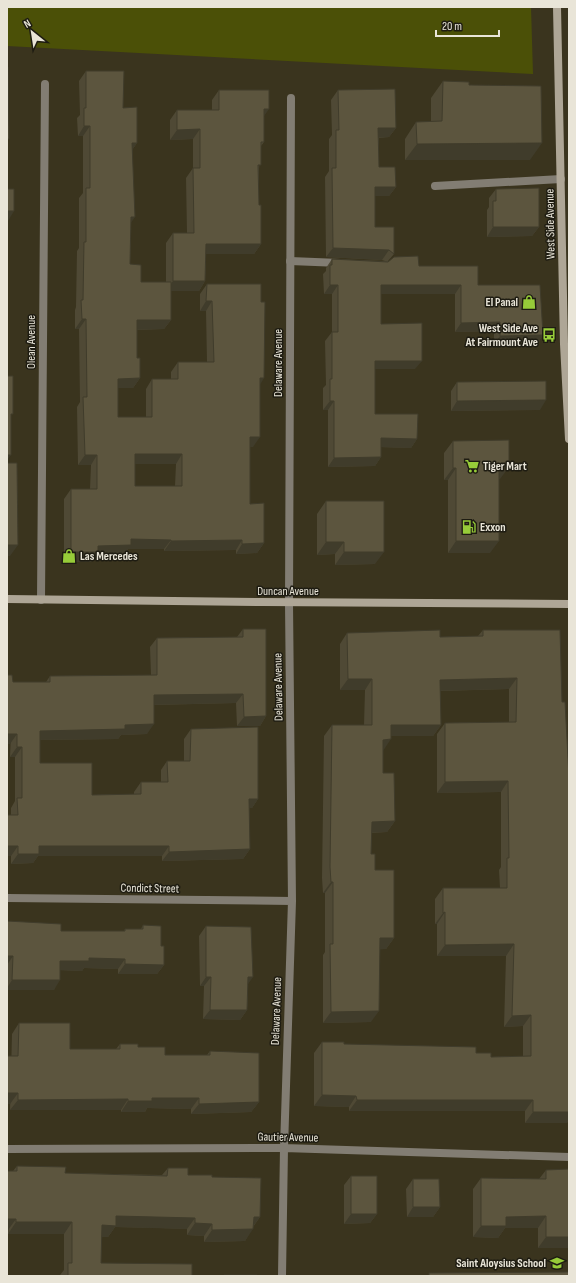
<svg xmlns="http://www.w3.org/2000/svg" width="576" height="1283" font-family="'Sofia Sans Condensed',sans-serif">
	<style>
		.green { fill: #4b5007 }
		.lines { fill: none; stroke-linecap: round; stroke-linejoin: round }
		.lane { stroke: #827d73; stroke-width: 8 }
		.street { stroke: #827d73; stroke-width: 8 }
		.secondary { stroke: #aea696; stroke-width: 8 }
		.wall { fill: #4f4935; fill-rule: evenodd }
		.shaded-wall { fill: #403c2b }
		.building { fill: #5c553e; stroke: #403c2b; fill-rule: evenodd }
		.labels { text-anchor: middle; stroke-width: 3; stroke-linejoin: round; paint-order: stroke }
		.street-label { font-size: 12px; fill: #e9e5d8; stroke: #1e1c12 }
		.poi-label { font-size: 12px; font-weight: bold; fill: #e9e5d8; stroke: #1e1c12; text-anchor: end }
	</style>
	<rect width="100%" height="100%" fill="#3a341e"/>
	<!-- green -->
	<path class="green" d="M 7,7 L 531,7 L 533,74 L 7,46 Z"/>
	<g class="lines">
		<!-- lane -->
		<path class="lane" d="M 435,186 L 561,179
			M 290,261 L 340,263"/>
		<!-- street -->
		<path class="street" d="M 41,600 L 45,84
			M 7,898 L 292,901
			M 7,1149 L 284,1148 L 569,1157
			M 282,1276 L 284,1148 L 292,901 L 289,603 L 291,98"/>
		<!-- secondary -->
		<path class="secondary" d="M 557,7 L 564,344 L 569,439
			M 7,599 L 263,602 L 569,604"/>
	</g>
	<!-- wall -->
	<path class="wall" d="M 86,71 L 123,108 L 137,143 L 132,150 L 130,264 L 141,282 L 166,282 L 166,243 L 173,233 L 187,233 L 186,178 L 193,168 L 193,139 L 170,140 L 170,120 L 177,110 L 212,110 L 212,100 L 219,90 L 264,116 L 264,142 L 261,146 L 259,169 L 259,205 L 261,244 L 254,254 L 206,254 L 205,281 L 199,291 L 171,291 L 171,320 L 164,329 L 137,330 L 137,358 L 140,378 L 133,388 L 118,388 L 118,417 L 146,417 L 146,389 L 152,379 L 171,379 L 171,372 L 178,362 L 207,362 L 206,311 L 200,311 L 200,294 L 207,284 L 260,384 L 253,447 L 250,447 L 250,504 L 264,543 L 257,553 L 236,554 L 236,550 L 164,551 L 164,549 L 128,549 L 124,554 L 96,555 L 91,562 L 64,562 L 64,499 L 71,489 L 90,489 L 91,465 L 78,465 L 77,407 L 80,402 L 79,329 L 75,329 L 75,310 L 76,307 L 77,251 L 79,248 L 79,198 L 83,193 L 83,136 L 78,136 L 77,118 L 80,115 L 79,81 ZM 135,464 L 176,464 L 175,486 L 135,486 Z
		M 443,81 L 469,85 L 530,160 L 405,160 L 405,139 L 416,122 L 431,122 L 431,98 Z
		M 338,90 L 396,128 L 389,137 L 379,138 L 379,167 L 396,187 L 389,196 L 375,196 L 375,227 L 394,254 L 388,261 L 419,266 L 478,285 L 543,335 L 537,344 L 494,344 L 494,331 L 455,332 L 455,294 L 381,294 L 381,324 L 415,369 L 375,369 L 375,414 L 417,439 L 411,448 L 381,447 L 381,457 L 375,466 L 328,467 L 328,410 L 323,410 L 323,388 L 326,385 L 325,341 L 332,332 L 332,294 L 324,294 L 323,274 L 326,271 L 326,268 L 332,259 L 385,261 L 382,260 L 326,257 L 325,177 L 329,171 L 329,139 L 332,135 L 331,100 Z
		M 496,189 L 539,227 L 532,236 L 487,237 L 487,210 L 489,207 L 489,198 Z
		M 457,382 L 540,410 L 451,411 L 451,391 Z
		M 453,441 L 500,479 L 499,479 L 490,553 L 448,553 L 448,480 L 444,480 L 444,453 Z
		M 326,501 L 375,564 L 335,565 L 335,554 L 317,555 L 317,514 Z
		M 243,629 L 266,716 L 260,726 L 237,726 L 236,703 L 154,705 L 147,734 L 121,735 L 118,739 L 40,740 L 40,763 L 92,795 L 134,794 L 134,792 L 141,782 L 161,782 L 161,770 L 167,761 L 184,761 L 184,739 L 191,729 L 258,799 L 252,808 L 249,808 L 250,849 L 243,859 L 162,861 L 162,856 L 38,856 L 33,863 L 11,864 L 11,856 L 7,856 L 7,815 L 11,815 L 11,808 L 15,801 L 15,757 L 10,757 L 13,682 L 46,682 L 50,676 L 151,675 L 150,647 L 157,638 L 237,637 Z
		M 483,630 L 562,702 L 569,777 L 569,1119 L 567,1123 L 525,1123 L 525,1111 L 349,1111 L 349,1107 L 314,1106 L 314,1053 L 322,1042 L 344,1044 L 476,1053 L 491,1057 L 523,1056 L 523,1026 L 504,1027 L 506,956 L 437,956 L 437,924 L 435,924 L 435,899 L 443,888 L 500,888 L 499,870 L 501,867 L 501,792 L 437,793 L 437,734 L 445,723 L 509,722 L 509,689 L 440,691 L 441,725 L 433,736 L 391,736 L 383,750 L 383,773 L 395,821 L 387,832 L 371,833 L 371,854 L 394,938 L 386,949 L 380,949 L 371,1022 L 323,1023 L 323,955 L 325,952 L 325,893 L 323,893 L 322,878 L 324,736 L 332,725 L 364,725 L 365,690 L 340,690 L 340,644 L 347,633 L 440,637 L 478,636 Z
		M 7,921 L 61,931 L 124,931 L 125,929 L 141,929 L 143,925 L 161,946 L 164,965 L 157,974 L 118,974 L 118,969 L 84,968 L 82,971 L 60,970 L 54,990 L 7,990 Z
		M 206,926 L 248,984 L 247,1010 L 240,1020 L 203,1019 L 204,986 L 200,986 L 199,936 Z
		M 19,1023 L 70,1049 L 116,1049 L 120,1044 L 138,1047 L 165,1055 L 207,1055 L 210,1051 L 259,1102 L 251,1112 L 191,1114 L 191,1109 L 147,1108 L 145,1112 L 121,1112 L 121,1110 L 10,1110 L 12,1034 Z
		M 17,1166 L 65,1173 L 162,1175 L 168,1168 L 188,1175 L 212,1177 L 260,1217 L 253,1227 L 245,1241 L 204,1242 L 204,1236 L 187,1235 L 187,1229 L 159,1228 L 115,1227 L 108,1237 L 101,1237 L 101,1263 L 192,1276 L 60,1276 L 60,1275 L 64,1270 L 64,1234 L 8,1234 L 13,1171 Z
		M 546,1170 L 569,1248 L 538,1248 L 538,1228 L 505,1228 L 498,1238 L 473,1237 L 473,1189 L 481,1178 L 539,1179 Z
		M 351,1176 L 377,1214 L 370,1223 L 344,1224 L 344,1185 Z
		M 413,1179 L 440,1207 L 433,1217 L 407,1217 L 406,1189 Z"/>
	<!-- shaded-wall -->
	<path class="shaded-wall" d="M 264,109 L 269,109 L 262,119 Z
		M 84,126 L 90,126 L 83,136 L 78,136 Z
		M 378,128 L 396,128 L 389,137 L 372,138 Z
		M 200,129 L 193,139 L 170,140 L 177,130 Z
		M 132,143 L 137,143 L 130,153 Z
		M 542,143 L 530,160 L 405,160 L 417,144 Z
		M 375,187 L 396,187 L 389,196 L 368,196 Z
		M 7,211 L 14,211 L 8,221 L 7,221 Z
		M 131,217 L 135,217 L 128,227 Z
		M 493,227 L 539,227 L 532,236 L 487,237 Z
		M 206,244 L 261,244 L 254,254 L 199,254 Z
		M 333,248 L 389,250 L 382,260 L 326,257 Z
		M 173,281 L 205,281 L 199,291 L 166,291 Z
		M 330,285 L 338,285 L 332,294 L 324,294 Z
		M 381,285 L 461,285 L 455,294 L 375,294 Z
		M 206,301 L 212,301 L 206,311 L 200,311 Z
		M 82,319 L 86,319 L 79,329 L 75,329 Z
		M 137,320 L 171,320 L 164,329 L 130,330 Z
		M 500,322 L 494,331 L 455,332 L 461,323 Z
		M 543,335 L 537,344 L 494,344 L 500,336 Z
		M 375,361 L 422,361 L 415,369 L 369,369 Z
		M 140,378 L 133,388 L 111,388 L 118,379 Z
		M 260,378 L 264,378 L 258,388 Z
		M 546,400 L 540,410 L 451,411 L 457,401 Z
		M 330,401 L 334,401 L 328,410 L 323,410 Z
		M 250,437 L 260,437 L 253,447 L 243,447 Z
		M 381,438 L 417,439 L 411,448 L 375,447 Z
		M 135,454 L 182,454 L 176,464 L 128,464 Z
		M 7,455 L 11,455 L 7,460 Z
		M 85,455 L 97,455 L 91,465 L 78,465 Z
		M 381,457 L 375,466 L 328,467 L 334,458 Z
		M 499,467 L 509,467 L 500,479 L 490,479 Z
		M 453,468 L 456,468 L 448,480 L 444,480 Z
		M 131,539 L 171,540 L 164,549 L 128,549 L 124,554 L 96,555 L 91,562 L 64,562 L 71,552 L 98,546 Z
		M 242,540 L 236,550 L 164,551 L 171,541 Z
		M 456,541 L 499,541 L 490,553 L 448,553 Z
		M 326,542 L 344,542 L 335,554 L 317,555 Z
		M 264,543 L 257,553 L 236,554 L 242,544 Z
		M 7,545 L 18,545 L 10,556 L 7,556 Z
		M 344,552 L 384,552 L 375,564 L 335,565 Z
		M 517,678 L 509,689 L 433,691 L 440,680 Z
		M 348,679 L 372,679 L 365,690 L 340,690 Z
		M 243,694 L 236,703 L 147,705 L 154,695 Z
		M 266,716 L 260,726 L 237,726 L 244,717 Z
		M 154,724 L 147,734 L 121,735 L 118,739 L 33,740 L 40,731 L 125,725 Z
		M 391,725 L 441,725 L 433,736 L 383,736 Z
		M 7,734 L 17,734 L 10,744 L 7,744 Z
		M 391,739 L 383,751 L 383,740 Z
		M 17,747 L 22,747 L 15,757 L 10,757 Z
		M 508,781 L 501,792 L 437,793 L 445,782 Z
		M 249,799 L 258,799 L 252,808 L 242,808 Z
		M 395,821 L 387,832 L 364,833 L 372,822 Z
		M 7,846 L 18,846 L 11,856 L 7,856 Z
		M 39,846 L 169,846 L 162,856 L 38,856 L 33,863 L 11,864 L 18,854 Z
		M 250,849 L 243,859 L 162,861 L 169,852 Z
		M 331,882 L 333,882 L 325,893 L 323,893 Z
		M 445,912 L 437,924 L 435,924 L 443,913 Z
		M 380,938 L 394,938 L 386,949 L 373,950 Z
		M 514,944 L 506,956 L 437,956 L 445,945 Z
		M 7,956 L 13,956 L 7,965 Z
		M 89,958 L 125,959 L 118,969 L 84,968 L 82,971 L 54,970 L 60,961 Z
		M 125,964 L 164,965 L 157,974 L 118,974 Z
		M 206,977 L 211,977 L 204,986 L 200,986 Z
		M 248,977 L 253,977 L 246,987 Z
		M 12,980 L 60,980 L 54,990 L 7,990 L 7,988 Z
		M 210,1010 L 247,1010 L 240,1020 L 203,1019 Z
		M 379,1011 L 371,1022 L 323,1023 L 331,1012 Z
		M 531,1015 L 523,1026 L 504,1027 L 512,1016 Z
		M 7,1093 L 18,1093 L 10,1104 L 7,1104 Z
		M 322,1095 L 356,1096 L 349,1107 L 314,1106 Z
		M 152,1098 L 199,1098 L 191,1109 L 147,1108 L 145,1112 L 121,1112 L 128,1101 Z
		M 128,1099 L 121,1110 L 10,1110 L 18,1100 Z
		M 357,1100 L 533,1100 L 525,1111 L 349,1111 Z
		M 259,1102 L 251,1112 L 191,1114 L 199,1104 Z
		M 533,1112 L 569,1112 L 569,1119 L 567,1123 L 525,1123 Z
		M 413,1207 L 440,1207 L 433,1217 L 407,1217 Z
		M 351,1214 L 377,1214 L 370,1223 L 344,1224 Z
		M 116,1216 L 167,1216 L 195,1218 L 187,1229 L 115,1227 L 108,1237 L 93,1237 L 102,1225 Z
		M 546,1216 L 538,1228 L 505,1228 L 498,1238 L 473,1237 L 481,1226 L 506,1217 Z
		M 254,1217 L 260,1217 L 252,1228 Z
		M 7,1219 L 16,1219 L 8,1230 L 7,1230 Z
		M 16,1222 L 72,1222 L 64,1234 L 8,1234 Z
		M 195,1223 L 212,1224 L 204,1236 L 187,1235 Z
		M 253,1229 L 245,1241 L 204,1242 L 212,1230 Z
		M 546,1237 L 569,1237 L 569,1248 L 538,1248 Z"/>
	<!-- building -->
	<path class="building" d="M 7,67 L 8,67 L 9,139 L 7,139 L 7,189 L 14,189 L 14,211 L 7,211 Z
		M 86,71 L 124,71 L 123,108 L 137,107 L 137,143 L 132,143 L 135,217 L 131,217 L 130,264 L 141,265 L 141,282 L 171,282 L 171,320 L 137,320 L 137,358 L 140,358 L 140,378 L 118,379 L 118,417 L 152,417 L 152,379 L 178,379 L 178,362 L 214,362 L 212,301 L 206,301 L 207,284 L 261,284 L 261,302 L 265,302 L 264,378 L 260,378 L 260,437 L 250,437 L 250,504 L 264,503 L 264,543 L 242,544 L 242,540 L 171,541 L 171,540 L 131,539 L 131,545 L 98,546 L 98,552 L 71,552 L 71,489 L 97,489 L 97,455 L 85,455 L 83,397 L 87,397 L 86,319 L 82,319 L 81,300 L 83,300 L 84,242 L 86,242 L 86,188 L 90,188 L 90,126 L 84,126 L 84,108 L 86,108 ZM 135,454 L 182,454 L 182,486 L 135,486 Z
		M 443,81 L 469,82 L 469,85 L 541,86 L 542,143 L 417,144 L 416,122 L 442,121 Z
		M 395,89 L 396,128 L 378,128 L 379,167 L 395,167 L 396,187 L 375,187 L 375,227 L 394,227 L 394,254 L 389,250 L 333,248 L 332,168 L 336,168 L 336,130 L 339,130 L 338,90 Z
		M 219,90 L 269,90 L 269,109 L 264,109 L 264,142 L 261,142 L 261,165 L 258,165 L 259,205 L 261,205 L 261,244 L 206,244 L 205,281 L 173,281 L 173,233 L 194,233 L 193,168 L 200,168 L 200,129 L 177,130 L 177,110 L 219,110 Z
		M 539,188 L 539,227 L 493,227 L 493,201 L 496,201 L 496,189 Z
		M 418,256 L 419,266 L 478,266 L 478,285 L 540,285 L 543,335 L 500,336 L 500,322 L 461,323 L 461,285 L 381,285 L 381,324 L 422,323 L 422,361 L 375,361 L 375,414 L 418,414 L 417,439 L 381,438 L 381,457 L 334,458 L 334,401 L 330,401 L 330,379 L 332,379 L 332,332 L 338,332 L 338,285 L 330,285 L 330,265 L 332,265 L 332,259 L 388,262 L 394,257 Z
		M 7,358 L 7,376 L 13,376 L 13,414 L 11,414 L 11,455 L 7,455 Z
		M 546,381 L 546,400 L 457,401 L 457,382 Z
		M 509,440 L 509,467 L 499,467 L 499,541 L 456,541 L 456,468 L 453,468 L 453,441 Z
		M 7,463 L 17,463 L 18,545 L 7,545 Z
		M 326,501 L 384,501 L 384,552 L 344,552 L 344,542 L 326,542 Z
		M 243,629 L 266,629 L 266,716 L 244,717 L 243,694 L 154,695 L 154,724 L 125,725 L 125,729 L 40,731 L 40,763 L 92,763 L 92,795 L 141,794 L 141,782 L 168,782 L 167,761 L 190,761 L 191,729 L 258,727 L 258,799 L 249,799 L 250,849 L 169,852 L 169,846 L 39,846 L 39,854 L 18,854 L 18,846 L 7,846 L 7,815 L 18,815 L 17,798 L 22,798 L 22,747 L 17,747 L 17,734 L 7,734 L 7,675 L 12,675 L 13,682 L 50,682 L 50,676 L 157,675 L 157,638 L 243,637 Z
		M 440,630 L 440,637 L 483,636 L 483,630 L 560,630 L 562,702 L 565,702 L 569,777 L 569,1112 L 533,1112 L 533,1100 L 357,1100 L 356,1096 L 322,1095 L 322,1042 L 344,1042 L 344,1044 L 476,1047 L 476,1053 L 491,1053 L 491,1057 L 531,1056 L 531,1015 L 512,1016 L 514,944 L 445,945 L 445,912 L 443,913 L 443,888 L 507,888 L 507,858 L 509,858 L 508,781 L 445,782 L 445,723 L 516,722 L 517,678 L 440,680 L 441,725 L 391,725 L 391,739 L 383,740 L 383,773 L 394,773 L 395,821 L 372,822 L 371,854 L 375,854 L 375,870 L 394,870 L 394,938 L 380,938 L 379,1011 L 331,1012 L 330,944 L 333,944 L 333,882 L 331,882 L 330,867 L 332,725 L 372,725 L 372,679 L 348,679 L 347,633 Z
		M 7,921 L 61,924 L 61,931 L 125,931 L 125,929 L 143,929 L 143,925 L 161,926 L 161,946 L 164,946 L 164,965 L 125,964 L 125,959 L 89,958 L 89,961 L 60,961 L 60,980 L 12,980 L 13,956 L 7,956 Z
		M 206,926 L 251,927 L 253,977 L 248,977 L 247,1010 L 210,1010 L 211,977 L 206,977 Z
		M 19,1023 L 70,1023 L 70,1049 L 120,1049 L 120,1044 L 138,1044 L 138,1047 L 165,1047 L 165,1055 L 210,1055 L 210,1051 L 259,1053 L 259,1102 L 199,1104 L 199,1098 L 152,1098 L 152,1101 L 128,1101 L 128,1099 L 18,1100 L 18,1093 L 7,1093 L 7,1056 L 18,1056 Z
		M 17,1166 L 66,1167 L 65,1173 L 167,1176 L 168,1168 L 188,1168 L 188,1175 L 212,1175 L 212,1177 L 261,1178 L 260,1217 L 254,1217 L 253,1229 L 212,1230 L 212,1224 L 195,1223 L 195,1218 L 116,1216 L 116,1226 L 102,1225 L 101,1263 L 192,1264 L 192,1276 L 68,1276 L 68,1263 L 72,1263 L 72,1222 L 16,1222 L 16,1219 L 7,1219 L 7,1171 L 17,1171 Z
		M 569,1169 L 569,1237 L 546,1237 L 546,1216 L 506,1217 L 506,1226 L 481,1226 L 481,1178 L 546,1179 L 546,1170 Z
		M 351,1176 L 377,1176 L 377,1214 L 351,1214 Z
		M 413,1179 L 439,1179 L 440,1207 L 413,1207 Z
		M 569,1272 L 569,1276 L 429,1276 L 429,1273 Z
		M 224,1275 L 257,1275 L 257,1276 L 224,1276 Z"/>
	<!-- icons -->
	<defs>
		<symbol id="shop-bare" viewBox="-9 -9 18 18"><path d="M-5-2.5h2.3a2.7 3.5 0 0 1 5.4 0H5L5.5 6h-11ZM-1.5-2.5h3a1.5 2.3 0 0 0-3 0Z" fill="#97cc39" stroke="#1e1c12" stroke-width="2.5" paint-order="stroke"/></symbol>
		<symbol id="bus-bare" viewBox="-9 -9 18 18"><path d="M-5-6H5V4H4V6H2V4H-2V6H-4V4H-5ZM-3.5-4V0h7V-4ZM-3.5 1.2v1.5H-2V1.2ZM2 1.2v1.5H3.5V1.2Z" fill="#97cc39" stroke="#1e1c12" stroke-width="2.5" paint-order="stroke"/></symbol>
		<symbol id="supermarket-bare" viewBox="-9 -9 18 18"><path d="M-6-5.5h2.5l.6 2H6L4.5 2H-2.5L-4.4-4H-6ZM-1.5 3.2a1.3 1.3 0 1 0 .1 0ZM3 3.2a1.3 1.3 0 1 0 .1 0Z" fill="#97cc39" stroke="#1e1c12" stroke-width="2.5" paint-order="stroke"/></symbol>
		<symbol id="fuel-bare" viewBox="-9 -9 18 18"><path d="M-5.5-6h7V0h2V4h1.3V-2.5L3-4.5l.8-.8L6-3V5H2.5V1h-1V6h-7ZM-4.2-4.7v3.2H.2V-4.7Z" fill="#97cc39" stroke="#1e1c12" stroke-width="2.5" paint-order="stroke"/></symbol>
		<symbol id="school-bare" viewBox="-9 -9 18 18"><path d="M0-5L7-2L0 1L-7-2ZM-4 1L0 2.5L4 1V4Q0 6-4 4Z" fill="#97cc39" stroke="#1e1c12" stroke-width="2.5" paint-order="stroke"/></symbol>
	</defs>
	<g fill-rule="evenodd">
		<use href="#shop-bare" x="519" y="292" width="20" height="20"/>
		<use href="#bus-bare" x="539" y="325" width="20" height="20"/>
		<use href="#supermarket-bare" x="462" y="456" width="20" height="20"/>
		<use href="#fuel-bare" x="459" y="517" width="20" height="20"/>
		<use href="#shop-bare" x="59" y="546" width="20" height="20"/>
		<use href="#school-bare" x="547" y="1253" width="20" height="20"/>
	</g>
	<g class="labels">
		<!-- street labels -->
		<g class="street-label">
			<text transform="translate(550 224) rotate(-91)" y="4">West Side Avenue</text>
			<text transform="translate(31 342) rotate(-90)" y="4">Olean Avenue</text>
			<text transform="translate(278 363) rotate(-90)" y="4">Delaware Avenue</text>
			<text x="288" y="595">Duncan Avenue</text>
			<text transform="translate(278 687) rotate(-91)" y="4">Delaware Avenue</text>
			<text transform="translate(150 888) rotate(1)" y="4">Condict Street</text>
			<text transform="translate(276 1011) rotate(-88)" y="4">Delaware Avenue</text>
			<text transform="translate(288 1137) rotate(1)" y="4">Gautier Avenue</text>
		</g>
		<!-- poi labels -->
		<g class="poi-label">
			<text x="518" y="306">El Panal</text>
			<text x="538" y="332">West Side Ave<tspan x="538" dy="14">At Fairmount Ave</tspan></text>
			<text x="483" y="470" text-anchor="start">Tiger Mart</text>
			<text x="480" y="531" text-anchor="start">Exxon</text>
			<text x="80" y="560" text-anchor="start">Las Mercedes</text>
			<text x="546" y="1267">Saint Aloysius School</text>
		</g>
	</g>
	<!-- border -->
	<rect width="576" height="1283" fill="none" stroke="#e9e5d8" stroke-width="16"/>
	<!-- north arrow -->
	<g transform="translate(32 32) rotate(330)" stroke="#1e1c12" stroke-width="3" paint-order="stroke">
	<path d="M0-3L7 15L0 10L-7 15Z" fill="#e9e5d8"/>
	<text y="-6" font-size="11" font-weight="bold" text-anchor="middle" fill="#e9e5d8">N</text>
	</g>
	<!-- scale -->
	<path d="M436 30v6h63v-6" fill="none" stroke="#e9e5d8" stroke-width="2"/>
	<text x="442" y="30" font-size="12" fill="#e9e5d8" stroke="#1e1c12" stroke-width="3" paint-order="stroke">20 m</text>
</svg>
